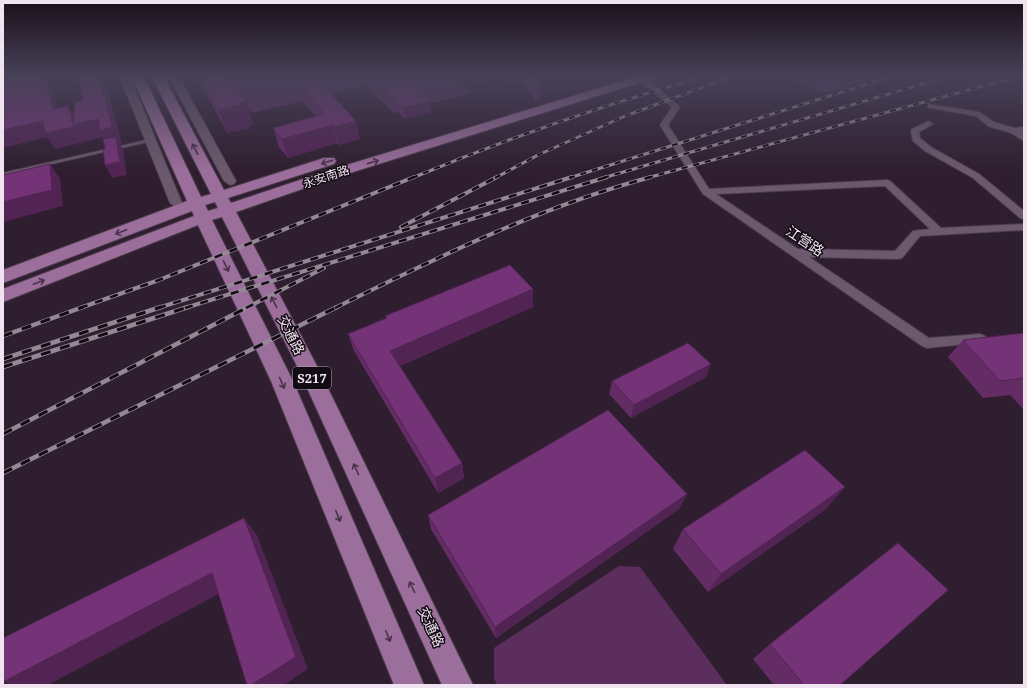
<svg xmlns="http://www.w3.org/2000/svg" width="1027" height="688" font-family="'Noto Serif','Noto Sans SC',serif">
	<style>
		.green { fill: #5c2e5d }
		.water { fill: #250426 }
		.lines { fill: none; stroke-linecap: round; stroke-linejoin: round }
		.service-casing { stroke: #4b3c4b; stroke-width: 2 }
		.minor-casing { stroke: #4b3c4b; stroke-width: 2 }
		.tertiary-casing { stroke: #4b3c4b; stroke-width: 2 }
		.primary-casing { stroke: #4b3c4b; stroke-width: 2 }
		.service { fill: #6d596d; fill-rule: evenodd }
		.minor { fill: #6d596d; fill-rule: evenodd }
		.tertiary { fill: #6d596d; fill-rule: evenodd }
		.primary { fill: #9b6e9b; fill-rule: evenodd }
		.rail-far2-casing { stroke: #958795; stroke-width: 3 }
		.rail-far1-casing { stroke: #958795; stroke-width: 4 }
		.rail-casing { stroke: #958795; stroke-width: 4.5 }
		.rail-far2 { stroke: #130b13; stroke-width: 2; stroke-dasharray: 6; stroke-linecap: butt }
		.rail-far1 { stroke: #130b13; stroke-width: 2.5; stroke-dasharray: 8; stroke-linecap: butt }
		.rail { stroke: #130b13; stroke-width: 3; stroke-dasharray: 10; stroke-linecap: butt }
		.wall { fill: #642c65 }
		.shaded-wall { fill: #512453 }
		.building { fill: #743376; stroke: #512453 }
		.oneway { stroke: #493349 }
		.labels { text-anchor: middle; stroke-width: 3; stroke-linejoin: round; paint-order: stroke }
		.far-street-label { font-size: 12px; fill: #f0e4f0; stroke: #130b13 }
		.shield { fill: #130b13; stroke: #aea3ae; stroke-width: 1 }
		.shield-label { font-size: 13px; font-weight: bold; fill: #f0e4f0 }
		.street-label { font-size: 14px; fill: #f0e4f0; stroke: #130b13 }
	</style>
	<rect width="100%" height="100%" fill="#2f1e2f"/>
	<!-- green -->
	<path class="green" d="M 247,75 L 455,75 L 472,93 L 394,113 L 366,86 L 252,113 L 227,79 Z
		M 783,75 L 884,75 L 825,93 Z
		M 619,566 L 640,567 L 727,685 L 497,685 L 494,678 L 494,648 Z"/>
	<!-- water -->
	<path class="water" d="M 394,75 L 434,75 C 431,78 406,82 402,80 C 400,79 397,77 394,75 Z"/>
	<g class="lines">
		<defs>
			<path id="service" d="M 44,75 L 53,75 L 38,78 L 36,77 Z
				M 151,139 L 152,139 L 152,141 L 3,175 L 3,173 Z"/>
			<path id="minor" d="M 639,76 L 645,76 L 680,107 L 668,125 L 709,189 L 887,180 L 890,181 L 941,228 L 1024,224 L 1024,230 L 920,236 L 902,258 L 898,259 L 809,257 L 929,338 L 980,334 L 985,336 L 986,339 L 985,342 L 927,348 L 922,346 L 703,194 L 660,125 L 672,107 L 639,80 ZM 885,186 L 930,229 L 913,231 L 895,251 L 798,249 L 716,194 Z
				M 928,104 L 979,112 L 994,122 L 1014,128 L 1024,127 L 1024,133 L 1022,133 L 1024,134 L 1024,141 L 1011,133 L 988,126 L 976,116 L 931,108 L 928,108 Z
				M 929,121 L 933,124 L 919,132 L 920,138 L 931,147 L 979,174 L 1024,211 L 1024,219 L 1020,218 L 973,178 L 925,151 L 913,141 L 911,131 L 912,129 Z"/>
			<path id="tertiary" d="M 119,75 L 129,75 L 182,203 L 180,206 L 176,207 L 170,203 Z
				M 168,75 L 178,75 L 236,181 L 234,184 L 230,185 L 224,181 Z"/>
			<path id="primary" d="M 131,75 L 143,75 L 201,197 L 211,194 L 151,75 L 163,75 L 224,190 L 324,158 L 334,158 L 336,161 L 334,164 L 228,198 L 231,203 L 327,171 L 642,75 L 660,75 L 658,77 L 337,177 L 236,212 L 318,368 L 473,685 L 442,685 L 298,368 L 222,217 L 212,220 L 293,381 L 424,685 L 394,685 L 271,381 L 198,225 L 3,302 L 3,289 L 194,216 L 192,211 L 3,283 L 3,270 L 187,201 ZM 215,202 L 218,208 L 208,211 L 205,205 Z"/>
		</defs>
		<!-- service casing -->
		<use href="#service" class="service-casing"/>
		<!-- minor casing -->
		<use href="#minor" class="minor-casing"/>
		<!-- tertiary casing -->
		<use href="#tertiary" class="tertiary-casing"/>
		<!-- primary casing -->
		<use href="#primary" class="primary-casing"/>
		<!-- service -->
		<use href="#service" class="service"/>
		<!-- minor -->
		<use href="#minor" class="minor"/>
		<!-- tertiary -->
		<use href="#tertiary" class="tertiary"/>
		<!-- primary -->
		<use href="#primary" class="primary"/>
		<defs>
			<path id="rail-far2" d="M 412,178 C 509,138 608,103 710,75
				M 495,178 L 538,155 L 625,116 L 736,75
				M 569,178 L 896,75
				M 603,178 L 953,75
				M 647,178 L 1023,75"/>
			<path id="rail-far1" d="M 401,227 L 497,177
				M 80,308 L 159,280 L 414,177
				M 158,308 L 572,177
				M 185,308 L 607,177
				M 246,308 L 324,268
				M 335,308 C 438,257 540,207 651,177"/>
			<path id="rail" d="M 3,336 L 83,307
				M 3,359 L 161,307
				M 3,367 L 188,307
				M 3,434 L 248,307
				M 3,473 L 337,307"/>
		</defs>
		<!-- rail-far2 casing -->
		<use href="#rail-far2" class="rail-far2-casing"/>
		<!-- rail-far1 casing -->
		<use href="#rail-far1" class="rail-far1-casing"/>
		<!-- rail casing -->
		<use href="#rail" class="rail-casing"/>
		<!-- rail-far2 -->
		<use href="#rail-far2" class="rail-far2"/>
		<!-- rail-far1 -->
		<use href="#rail-far1" class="rail-far1"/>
		<!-- rail -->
		<use href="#rail" class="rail"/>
	</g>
	<!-- wall -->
	<path class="wall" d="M 196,75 L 236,75 L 230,76 L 254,124 L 249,126 L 250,128 L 227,133 Z
		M 465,75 L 512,75 L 473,83 Z
		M 515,75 L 563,75 L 535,77 L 540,87 L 540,99 L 536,101 Z
		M 299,84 L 360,139 L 339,145 L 337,143 L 288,158 L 279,147 L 273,128 L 316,117 L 304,102 Z
		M 384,89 L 430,101 L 431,112 L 405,119 L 386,100 Z
		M 533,289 L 533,307 L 400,366 L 462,463 L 464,478 L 438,493 L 354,351 L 348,334 L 386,318 L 385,316 Z
		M 1024,333 L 1024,410 L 1010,395 L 983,398 L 948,357 L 963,340 Z
		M 706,377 L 631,418 L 609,394 L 612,381 Z
		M 687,494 L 679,509 L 496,638 L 431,529 L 428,515 Z
		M 826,509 L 708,592 L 673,549 L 683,529 Z
		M 770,644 L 840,685 L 774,685 L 753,659 Z"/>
	<!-- shaded-wall -->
	<path class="shaded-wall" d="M 44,75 L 52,87 L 62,124 L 53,109 Z
		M 99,75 L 100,75 L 107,88 L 122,144 L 120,144 L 123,149 L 127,175 L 112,178 L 105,165 L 110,147 L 104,137 L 83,142 L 82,140 L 83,142 L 55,149 L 47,137 L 3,148 L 3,130 L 68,106 L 77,120 L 98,119 Z
		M 472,75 L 512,75 L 473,83 Z
		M 540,87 L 540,99 L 536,101 L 536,89 Z
		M 430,101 L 431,112 L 405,119 L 403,108 Z
		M 246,102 L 254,124 L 249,126 L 250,128 L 227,133 L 218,110 Z
		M 356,121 L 360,139 L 339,145 L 334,127 Z
		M 333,125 L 337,143 L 288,158 L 282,139 Z
		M 50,164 L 60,179 L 63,206 L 3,222 L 3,202 Z
		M 533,289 L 533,307 L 394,368 L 390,351 Z
		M 711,364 L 706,377 L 631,418 L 634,405 Z
		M 462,463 L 464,478 L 438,493 L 435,478 Z
		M 845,487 L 826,509 L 708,592 L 721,574 Z
		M 687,494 L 679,509 L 496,638 L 495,627 Z
		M 244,518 L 257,535 L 308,669 L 284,685 L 251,685 Z
		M 212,573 L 228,589 L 48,685 L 11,685 L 3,682 Z"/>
	<!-- building -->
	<path class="building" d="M 3,75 L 27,75 L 27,76 L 33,75 L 44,75 L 53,109 L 68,106 L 74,127 L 45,133 L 43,121 L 3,130 Z
		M 82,75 L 99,75 L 112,127 L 100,130 L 98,119 L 73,125 L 75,102 L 83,100 L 77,76 Z
		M 199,75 L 229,75 L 246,102 L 240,103 L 241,105 L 218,110 Z
		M 525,75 L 535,75 L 540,87 L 536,89 Z
		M 313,81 L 316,84 L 321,83 L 356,121 L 334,127 L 333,125 L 282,139 L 273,128 L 324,114 L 299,84 Z
		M 411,83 L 430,101 L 403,108 L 384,89 Z
		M 116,137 L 120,162 L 105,165 L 103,149 L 105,149 L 103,139 Z
		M 50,164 L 52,190 L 3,202 L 3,175 Z
		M 510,265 L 533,289 L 390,351 L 462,463 L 435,478 L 348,334 L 387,318 L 385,316 Z
		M 1024,333 L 1024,378 L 1000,381 L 963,340 Z
		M 688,343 L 711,364 L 634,405 L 612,381 Z
		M 608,410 L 687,494 L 495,627 L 428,515 Z
		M 805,450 L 845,487 L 721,574 L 683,529 Z
		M 244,518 L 296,657 L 251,685 L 247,685 L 212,573 L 3,682 L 3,638 Z
		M 898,543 L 948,590 L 840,685 L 804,685 L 770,644 Z"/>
	<!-- one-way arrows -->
	<defs><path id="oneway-shaft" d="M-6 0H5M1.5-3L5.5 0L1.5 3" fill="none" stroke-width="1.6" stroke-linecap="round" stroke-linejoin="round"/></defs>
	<g class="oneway">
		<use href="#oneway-shaft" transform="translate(195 149) rotate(-117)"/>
		<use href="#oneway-shaft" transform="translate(327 162) rotate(162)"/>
		<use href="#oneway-shaft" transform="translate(373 162) rotate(-17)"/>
		<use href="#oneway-shaft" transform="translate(121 232) rotate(159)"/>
		<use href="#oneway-shaft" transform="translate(226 266) rotate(64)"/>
		<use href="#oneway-shaft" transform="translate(39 282) rotate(-21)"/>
		<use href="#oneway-shaft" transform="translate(274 302) rotate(-117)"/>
		<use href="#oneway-shaft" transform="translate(282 383) rotate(66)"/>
		<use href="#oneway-shaft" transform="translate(356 469) rotate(-115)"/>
		<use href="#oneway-shaft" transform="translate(338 516) rotate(67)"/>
		<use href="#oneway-shaft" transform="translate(412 587) rotate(-115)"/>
		<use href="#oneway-shaft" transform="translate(388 636) rotate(67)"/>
	</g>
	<!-- sky -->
	<linearGradient id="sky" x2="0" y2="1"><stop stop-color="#1a101a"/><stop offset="0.44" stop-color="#474158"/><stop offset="1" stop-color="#474158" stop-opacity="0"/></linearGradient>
	<rect width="1027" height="171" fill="url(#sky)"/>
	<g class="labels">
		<!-- far-street labels -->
		<g class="far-street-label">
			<text transform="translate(326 177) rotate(-18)" y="4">永安南路</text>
		</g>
		<!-- shield labels -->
		<rect class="shield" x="293" y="367" width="38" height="22" rx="3"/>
		<g class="shield-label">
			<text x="312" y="383">S217</text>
		</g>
		<!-- street labels -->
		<g class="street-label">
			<text transform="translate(805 241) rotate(34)" y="5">江营路</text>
			<text transform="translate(291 335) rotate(63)" y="5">交通路</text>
			<text transform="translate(431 627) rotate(65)" y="5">交通路</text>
		</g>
	</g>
	<!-- border -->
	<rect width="1027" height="688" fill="none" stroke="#f0e4f0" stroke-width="8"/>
</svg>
